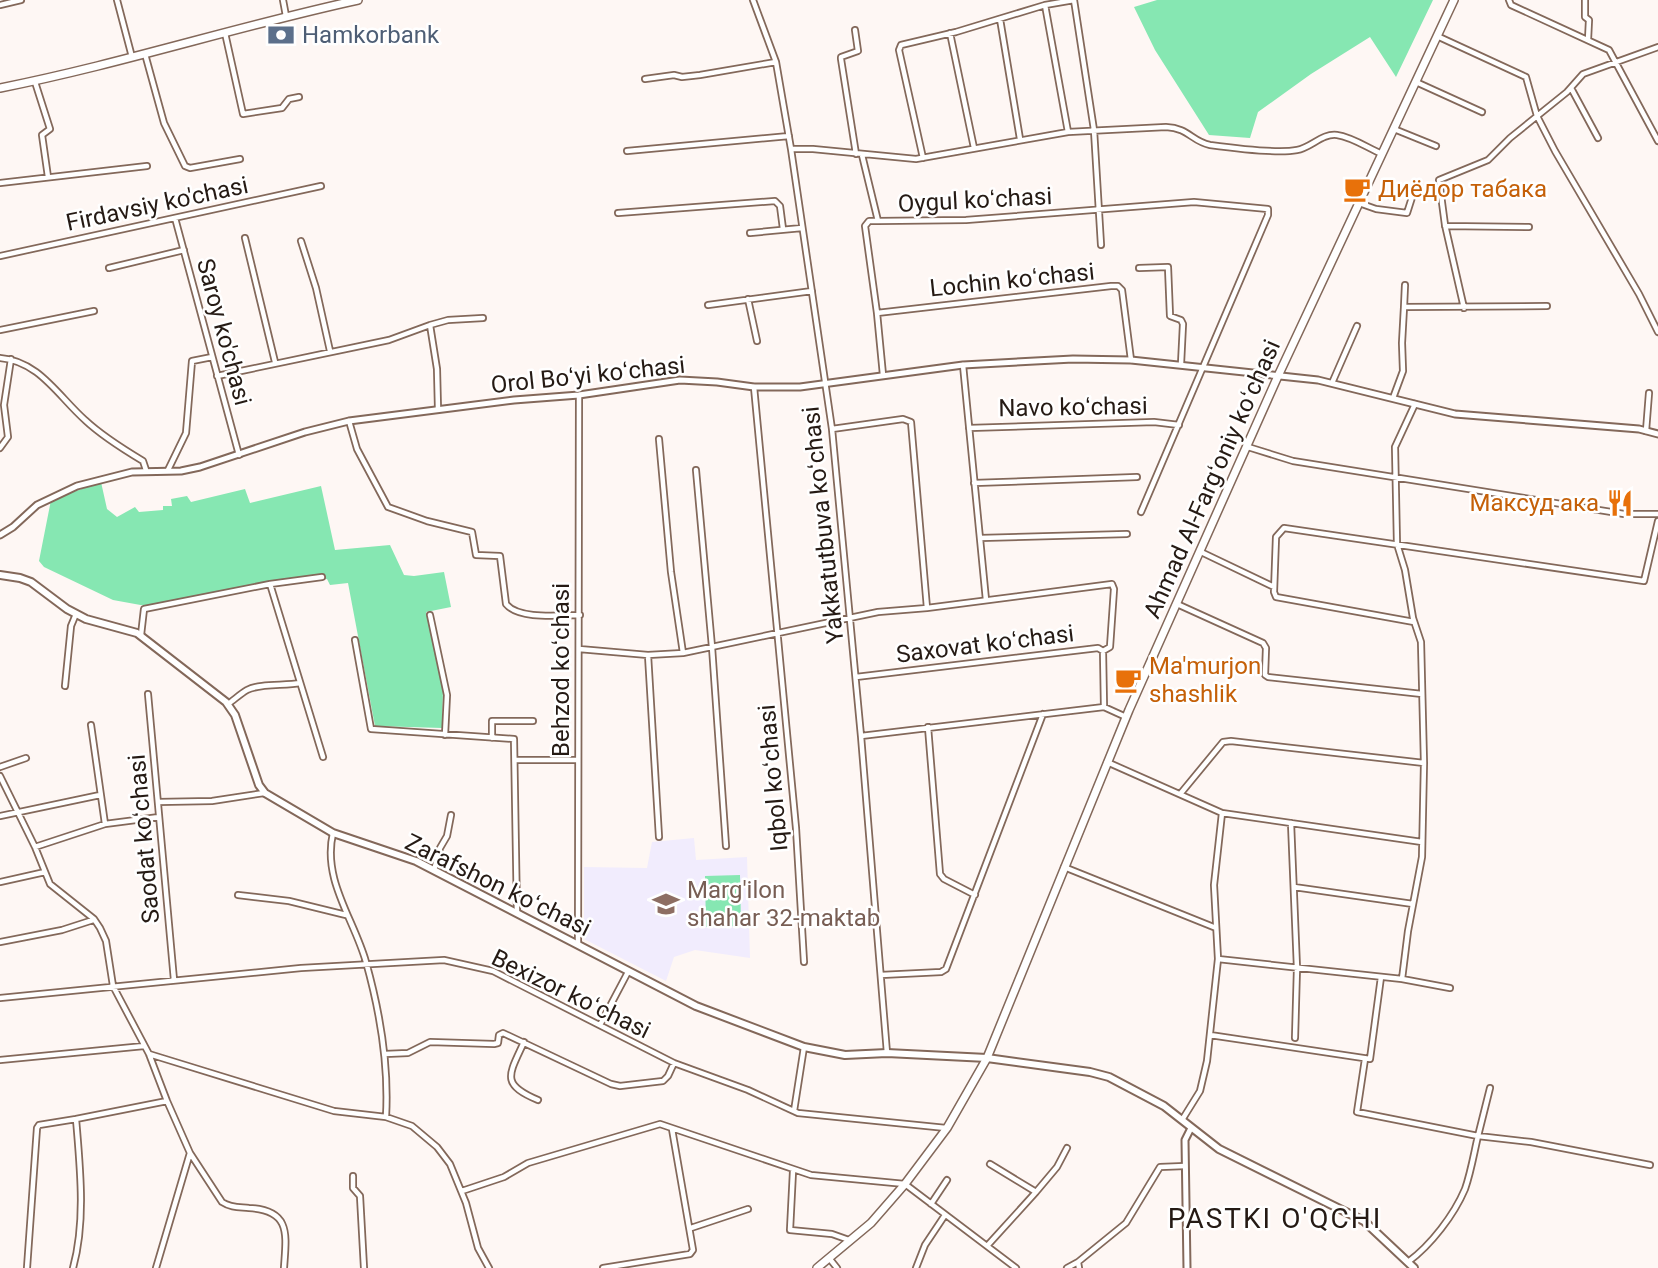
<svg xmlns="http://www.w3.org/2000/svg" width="1658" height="1268" font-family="Roboto,sans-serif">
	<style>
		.education { fill: #f1ecfd }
		.green { fill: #86e7b2 }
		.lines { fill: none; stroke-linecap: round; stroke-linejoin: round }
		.minor-casing { stroke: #83685a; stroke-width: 8 }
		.tertiary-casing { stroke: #83685a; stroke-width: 9 }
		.secondary-casing { stroke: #83685a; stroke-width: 10 }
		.primary-casing { stroke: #83685a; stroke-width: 10 }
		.minor { stroke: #fff; stroke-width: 4.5 }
		.tertiary { stroke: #fff; stroke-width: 5 }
		.secondary { stroke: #fff; stroke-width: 6 }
		.primary { stroke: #fff; stroke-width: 7 }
		.labels { text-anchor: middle; stroke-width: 5; stroke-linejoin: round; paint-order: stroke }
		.service-label { font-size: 24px; fill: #4e5e75; stroke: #fff; text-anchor: start }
		.food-label { font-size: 24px; fill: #c56008; stroke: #fff; text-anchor: start }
		.street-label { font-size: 24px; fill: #251a14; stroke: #fff }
		.education-label { font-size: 24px; fill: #785e54; stroke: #fff; text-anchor: start }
		.quarter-label { font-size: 28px; letter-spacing: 2px; fill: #251a14; stroke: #fff }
	</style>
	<rect width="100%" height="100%" fill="#fef7f4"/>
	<!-- education -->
	<path class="education" d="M 694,838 L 696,860 L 747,857 L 750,958 L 695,950 L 674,957 L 666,981 L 584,939 L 584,867 L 647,868 L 652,842 Z"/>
	<!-- green -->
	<path class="green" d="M 1157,0 L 1433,0 L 1396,77 L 1370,37 L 1311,74 L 1258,112 L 1250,138 L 1209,135 L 1155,50 L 1134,7 Z
		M 101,482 L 107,509 L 117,517 L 135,507 L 139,512 L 163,510 L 163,506 L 172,506 L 171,499 L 187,496 L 191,502 L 245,489 L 250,503 L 321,486 L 335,550 L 390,545 L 404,575 L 414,576 L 444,572 L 451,607 L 426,612 L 443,689 L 442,728 L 375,726 L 348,583 L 330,585 L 327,579 L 146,606 L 113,600 L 44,567 L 39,561 L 51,500 Z
		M 740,875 L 741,926 L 706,927 L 705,876 Z"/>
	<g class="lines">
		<defs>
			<path id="minor" d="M 117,0 L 132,57
				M 283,0 L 286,16
				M 753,0 L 776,62 L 791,149 L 832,429 L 861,736 L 887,1053
				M 1074,0 L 1094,130 L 1101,245
				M 1509,0 L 1511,5 L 1609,50 L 1658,141
				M 1585,0 L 1585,17 L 1589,20 L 1588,40
				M 0,5 L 21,0
				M 1045,5 L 1068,132
				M 1000,19 L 1020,139
				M 855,30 L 858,51 L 841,57 L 841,59 L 856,154
				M 225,33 L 243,114 L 282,108 L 289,99 L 299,97
				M 950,33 L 974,148
				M 1437,36 L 1526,77 L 1537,116 L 1555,151 L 1639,294 L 1658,332
				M 145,54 L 164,123 L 185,166 L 190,168 L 240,159
				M 645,79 L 674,75 L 682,77 L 700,75 L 776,62
				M 35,82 L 50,129 L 42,135 L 48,177
				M 1416,82 L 1482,112
				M 1571,88 L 1598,138
				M 1394,129 L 1436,146
				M 791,149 L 813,149 L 916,159 L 1068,132 L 1166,127 C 1189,128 1191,141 1210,145 C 1232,148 1276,154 1297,150 C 1311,148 1322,133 1337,135 C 1352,137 1368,148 1382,154
				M 627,151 L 789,136
				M 862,155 L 878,221 L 966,220 L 1194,202 L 1268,209 L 1268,215 L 1141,512
				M 923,158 L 899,50 L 901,45 L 956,32 L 1045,5 L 1074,0
				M 0,183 L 147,166
				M 1359,203 L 1376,209 L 1407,213 L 1415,188
				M 618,213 L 775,201 L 780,206 L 783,229
				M 175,218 L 239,455
				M 1445,226 L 1529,227
				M 750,233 L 802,228
				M 245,238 L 275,362
				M 301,241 L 316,288 L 330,351
				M 0,256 L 321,186
				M 109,268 L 184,250
				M 1139,268 L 1168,267 L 1170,316 L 1181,320 L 1183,324 L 1181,364
				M 748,299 L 757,341
				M 708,305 L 812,291
				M 1404,307 L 1405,285
				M 1464,308 L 1445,225 L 1439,180 L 1488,160 L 1510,138 L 1567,92 L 1583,74 L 1658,47
				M 877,313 L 865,226 L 869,221 L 878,221
				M 430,325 L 448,320 L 483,318
				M 0,330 L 94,311
				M 0,358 C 39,361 58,396 85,420 C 102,436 123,449 143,461 L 146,470
				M 963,365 L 986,600
				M 883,375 L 877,313 L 1111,286 L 1118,286 L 1122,290 L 1131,360
				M 217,376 L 389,340 L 430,325 L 437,369 L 438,409
				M 1332,383 L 1357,326
				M 754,387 L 796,828 L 804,962
				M 1393,398 L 1403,371 L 1402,343 L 1404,307 L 1547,306
				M 349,421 L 357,449 L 388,507 L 427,521 L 472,532 L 476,555 L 500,556 L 506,604 C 519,620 560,615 580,615
				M 969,428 L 1154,422 L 1179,425
				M 832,429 L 903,419 L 911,422 L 927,608
				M 1646,431 L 1649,393
				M 659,439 L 671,572 L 683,653
				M 1248,447 L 1293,461 L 1624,514 L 1658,514
				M 0,448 L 8,437 L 4,405 L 11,359
				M 168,470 L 186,433 L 192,361 L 212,357
				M 696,470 L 712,647 L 726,846
				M 974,483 L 1137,477
				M 980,538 L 1127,534
				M 1201,552 L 1274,587
				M 270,584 L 323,757
				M 1177,604 L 1263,643 L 1266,648 L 1265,675 L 1268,677 L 1422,694
				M 430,615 L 447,695 L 445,735
				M 1414,622 L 1276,597 L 1274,592 L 1276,537 L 1284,528 L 1644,581 L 1658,521
				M 141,635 L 144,609 L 270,584 L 322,577
				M 355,640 L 371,729 L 514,739 L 517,913
				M 579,649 L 648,655 L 683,653 L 878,612 L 927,608 L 1112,584 L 1114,589 L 1110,647 L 1103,651
				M 648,655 L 659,837
				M 856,677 L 1098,648 L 1103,651 L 1104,707
				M 65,686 L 71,626 L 76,614
				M 148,694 L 174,980
				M 228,704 C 234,700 240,694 247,690 C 260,683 285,686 300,683
				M 91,725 L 105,824
				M 928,727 L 940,874 L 944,879 L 975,895
				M 861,736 L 1104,707 L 1126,717
				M 492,738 L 492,721 L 533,721
				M 515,760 L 578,760
				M 1107,762 L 1222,813 L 1214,885 L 1218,959 L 1402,979 L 1450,988
				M 0,767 L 26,758
				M 0,776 L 35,847 L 50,884 L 94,919 L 100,928 L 106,941 L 113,986 L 149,1054 L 167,1101 L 190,1153 L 156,1268
				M 1181,793 L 1223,742 L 1231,741 L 1424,763
				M 158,802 L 212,801 L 264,793
				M 1222,813 L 1422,842
				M 0,816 L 100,795
				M 1291,823 L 1297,968 L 1295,1038
				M 333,833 C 322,880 354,919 366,962 C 380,1012 389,1064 386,1117
				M 35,847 L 105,824 L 159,817
				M 1064,867 L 1216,928
				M 434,870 L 440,848 L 447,836 L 451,815
				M 0,882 L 45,872
				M 1294,887 L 1413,904
				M 238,895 L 289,901 L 346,915
				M 0,942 L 62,930 L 93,920
				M 578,944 L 579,395
				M 881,975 L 941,972 L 946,969 L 1043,714
				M 1402,979 L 1408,931 L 1422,857 L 1424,763 L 1421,642 L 1413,618 L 1405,570 L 1397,544 L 1395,447 L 1415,404
				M 0,998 L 301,968 L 444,960 L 493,971 L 674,1063 L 748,1090 L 798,1113 L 946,1128
				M 600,1025 L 628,972
				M 1210,1035 L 1370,1059 L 1381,977
				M 524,1042 C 509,1075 500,1084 538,1100
				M 149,1054 L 334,1111 L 386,1117 L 412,1126 L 437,1147 L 450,1164 L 466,1203 L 478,1248 L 489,1268
				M 385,1054 L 408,1053 L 430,1042 L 494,1044 L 498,1043 L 499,1035 L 503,1033 L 611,1084 L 620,1086 L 663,1081 L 668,1076 L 674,1063
				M 1365,1059 L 1357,1112 L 1478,1136 C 1474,1153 1471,1172 1465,1189 C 1454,1215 1431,1245 1408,1262
				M 0,1060 L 144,1046
				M 1490,1088 L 1478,1136 L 1531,1142 L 1650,1165
				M 794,1111 L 804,1047
				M 1182,1120 L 1200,1091 L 1207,1061 L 1218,959
				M 190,1153 L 222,1202 C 231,1208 240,1207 249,1208 C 292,1210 286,1236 284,1268
				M 990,1164 L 1036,1192 L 1057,1167 L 1067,1148
				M 793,1171 L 790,1230 L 832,1234 L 849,1240
				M 353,1176 L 353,1188 L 360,1196 L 364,1268
				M 462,1191 L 504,1177 L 528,1163 L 660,1124 L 811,1175 L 905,1184 L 1016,1268
				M 931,1204 L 947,1180
				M 691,1228 L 748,1209
				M 987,1246 L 1036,1192
				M 829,1258 L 837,1268
				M 1078,1262 L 1126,1223 L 1160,1167 L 1185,1166
				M 27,1268 L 37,1128 L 39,1125 L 76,1119
				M 73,1268 C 86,1221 80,1167 76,1119 L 167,1101
				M 603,1268 L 690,1254 L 693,1250 L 672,1129
				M 916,1268 L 925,1245 L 945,1215
				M 1067,1268 L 1078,1262 L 1079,1268"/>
			<path id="tertiary" d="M 0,535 L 13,527 L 37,505 L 77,486 L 132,472 L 181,471 L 200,467 L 305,432 L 349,421 L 514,400 L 579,395 L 680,380 L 717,382 L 754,387 L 800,387 L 963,365 L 1073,359 L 1131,360 L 1318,380 L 1455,414 L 1639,429 L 1658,434
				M 1187,1268 L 1185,1140 L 1191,1128"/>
			<path id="secondary" d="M 0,575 L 20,578 L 31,582 L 67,609 L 86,619 L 137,633 L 226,702 L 235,715 L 259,785 L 265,793 L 333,833 L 416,861 L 696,1006 L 804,1047 L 845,1055 L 887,1053 L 987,1058 L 1090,1072 L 1109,1077 L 1164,1106 L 1219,1149 L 1364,1221 L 1414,1268"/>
			<path id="primary" d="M 0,88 C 121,64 238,26 358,0
				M 817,1268 L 871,1223 L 905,1184 L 947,1128 L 987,1058 L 1129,710 L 1278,376 L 1454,0"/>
		</defs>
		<!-- minor casing -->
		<use href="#minor" class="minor-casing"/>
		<!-- tertiary casing -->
		<use href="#tertiary" class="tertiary-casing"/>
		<!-- secondary casing -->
		<use href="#secondary" class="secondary-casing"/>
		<!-- primary casing -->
		<use href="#primary" class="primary-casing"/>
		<!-- minor -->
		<use href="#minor" class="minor"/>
		<!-- tertiary -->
		<use href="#tertiary" class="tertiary"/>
		<!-- secondary -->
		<use href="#secondary" class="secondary"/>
		<!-- primary -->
		<use href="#primary" class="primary"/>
	</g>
	<!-- icons -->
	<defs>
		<symbol id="bank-bare" viewBox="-9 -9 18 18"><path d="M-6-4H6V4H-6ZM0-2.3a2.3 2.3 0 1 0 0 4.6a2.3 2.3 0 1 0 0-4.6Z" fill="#5c6f8a" stroke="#fff" stroke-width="2.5" paint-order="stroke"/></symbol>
		<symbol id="cafe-bare" viewBox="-9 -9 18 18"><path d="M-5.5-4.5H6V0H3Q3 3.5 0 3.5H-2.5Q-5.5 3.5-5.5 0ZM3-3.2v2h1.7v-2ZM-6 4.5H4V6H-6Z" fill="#e8710a" stroke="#fff" stroke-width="2.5" paint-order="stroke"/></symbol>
		<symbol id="restaurant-bare" viewBox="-9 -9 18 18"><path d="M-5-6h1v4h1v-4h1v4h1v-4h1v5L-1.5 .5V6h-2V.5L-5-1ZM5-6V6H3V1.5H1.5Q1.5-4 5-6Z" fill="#e8710a" stroke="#fff" stroke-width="2.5" paint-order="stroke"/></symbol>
		<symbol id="school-bare" viewBox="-9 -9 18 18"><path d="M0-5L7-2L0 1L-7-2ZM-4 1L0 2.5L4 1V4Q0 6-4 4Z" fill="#8d6e63" stroke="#fff" stroke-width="2.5" paint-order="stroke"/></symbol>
	</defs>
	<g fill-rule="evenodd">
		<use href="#bank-bare" x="262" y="16" width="38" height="38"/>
		<use href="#cafe-bare" x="1338" y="170" width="38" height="38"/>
		<use href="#restaurant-bare" x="1601" y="484" width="38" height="38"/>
		<use href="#cafe-bare" x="1109" y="661" width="38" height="38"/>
		<use href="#school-bare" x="647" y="885" width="38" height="38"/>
	</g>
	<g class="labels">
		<!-- service labels -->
		<g class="service-label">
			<text x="302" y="43">Hamkorbank</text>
		</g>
		<!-- food labels -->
		<g class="food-label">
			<text x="1378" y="197">Диёдор табака</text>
			<text x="1599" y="511" text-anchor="end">Максуд ака</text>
			<text x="1149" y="674">Ma'murjon<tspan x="1149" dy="28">shashlik</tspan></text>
		</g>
		<!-- street labels -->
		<g class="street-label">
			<text transform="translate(975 200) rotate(-3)" y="8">Oygul koʻchasi</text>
			<text transform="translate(157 204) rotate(-12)" y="8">Firdavsiy ko'chasi</text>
			<text transform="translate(1012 280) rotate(-6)" y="8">Lochin koʻchasi</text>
			<text transform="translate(224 332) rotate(75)" y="8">Saroy ko'chasi</text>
			<text transform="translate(588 375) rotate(-6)" y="8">Orol Boʻyi koʻchasi</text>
			<text transform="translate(1073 407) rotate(-1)" y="8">Navo koʻchasi</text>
			<text transform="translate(1212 479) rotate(-66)" y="8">Ahmad Al-Fargʻoniy koʻchasi</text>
			<text transform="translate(823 525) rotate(-96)" y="8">Yakkatutbuva koʻchasi</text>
			<text transform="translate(985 644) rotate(-7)" y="8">Saxovat koʻchasi</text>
			<text transform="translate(561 670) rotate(-90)" y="8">Behzod koʻchasi</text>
			<text transform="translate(773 778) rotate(-95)" y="8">Iqbol koʻchasi</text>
			<text transform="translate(144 839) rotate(-95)" y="8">Saodat koʻchasi</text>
			<text transform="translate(498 885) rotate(26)" y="8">Zarafshon koʻchasi</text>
			<text transform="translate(571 994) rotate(26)" y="8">Bexizor koʻchasi</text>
		</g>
		<!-- education labels -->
		<g class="education-label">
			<text x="687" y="898">Marg'ilon<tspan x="687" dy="28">shahar 32-maktab</tspan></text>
		</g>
		<!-- quarter labels -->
		<g class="quarter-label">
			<text x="1275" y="1228">PASTKI O'QCHI</text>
		</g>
	</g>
</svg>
